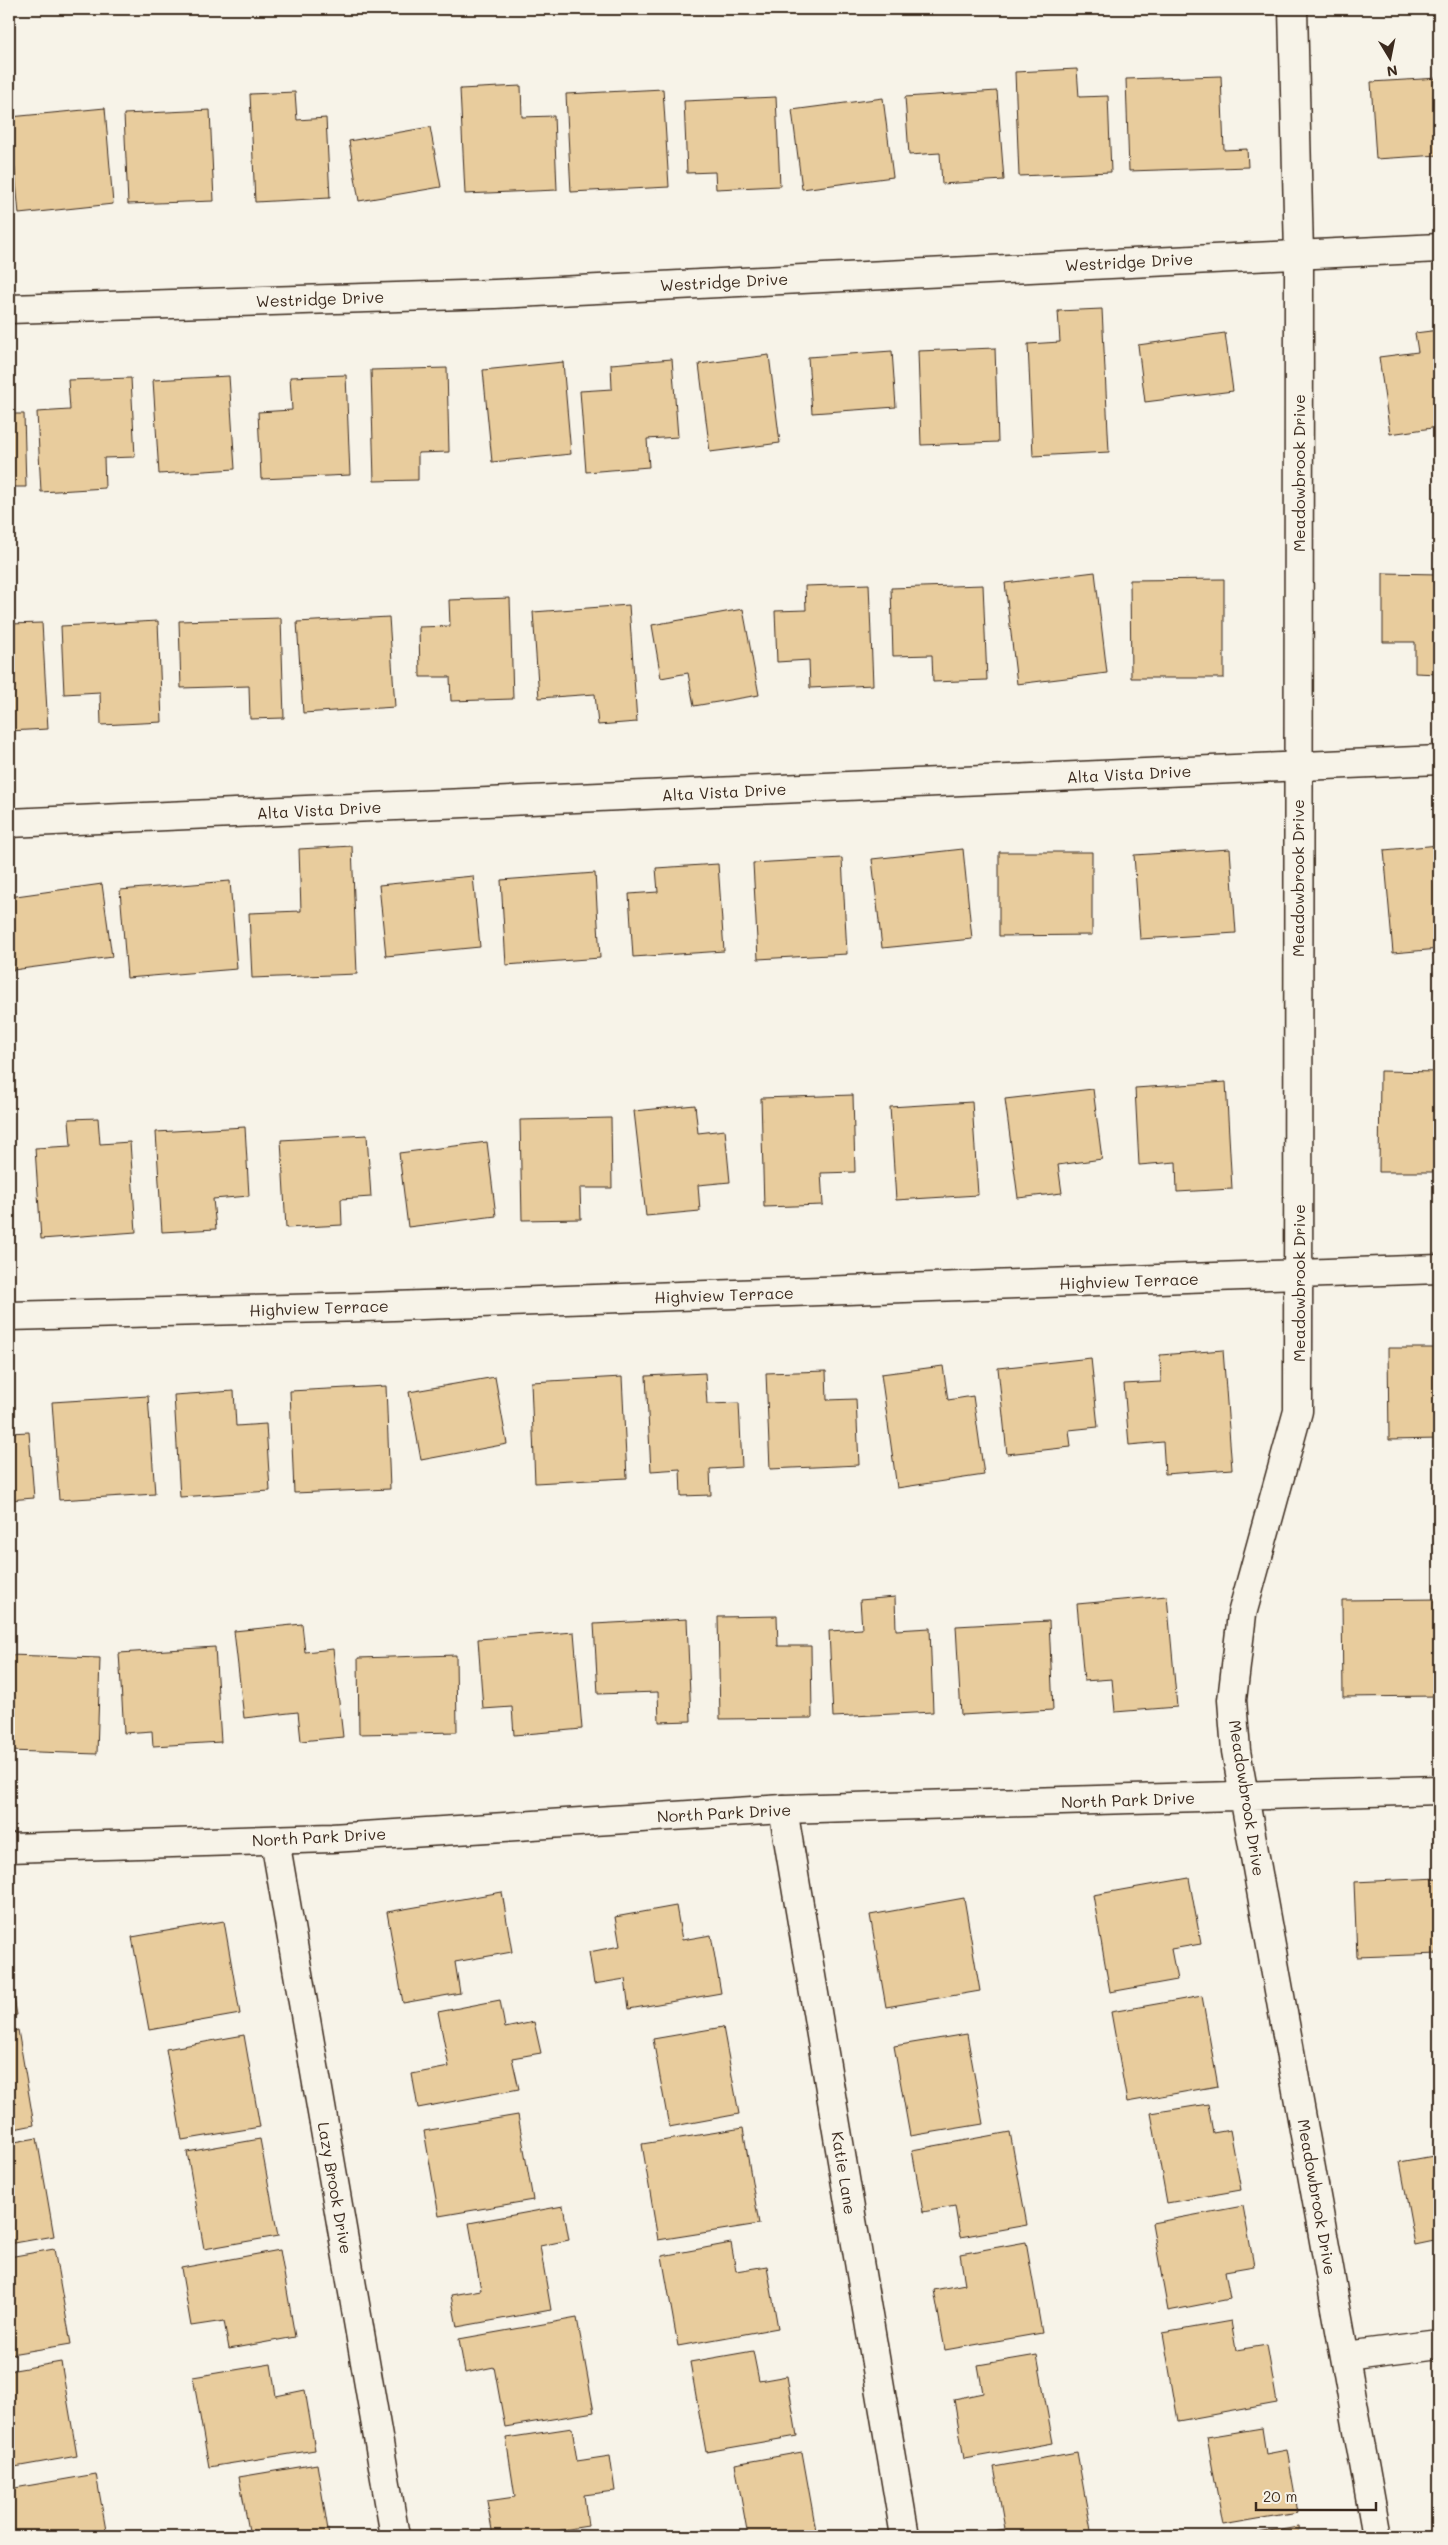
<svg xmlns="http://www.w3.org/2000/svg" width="1448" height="2545" font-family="Mali,sans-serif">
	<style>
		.building { fill: #e8cc9d; stroke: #3b2a1e }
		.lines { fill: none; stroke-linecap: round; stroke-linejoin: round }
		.street-casing { stroke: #3b2a1e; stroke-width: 31 }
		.secondary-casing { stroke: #3b2a1e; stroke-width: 31 }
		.street { stroke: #f7f3e8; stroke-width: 28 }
		.secondary { stroke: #f7f3e8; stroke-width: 28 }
		.labels { text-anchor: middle; stroke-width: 5; stroke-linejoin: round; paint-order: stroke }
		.street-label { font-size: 16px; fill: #3b2a1e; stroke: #f7f3e8 }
	</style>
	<rect width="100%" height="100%" fill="#f7f3e8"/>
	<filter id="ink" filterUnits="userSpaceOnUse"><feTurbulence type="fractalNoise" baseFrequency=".02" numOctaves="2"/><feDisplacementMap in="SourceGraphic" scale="10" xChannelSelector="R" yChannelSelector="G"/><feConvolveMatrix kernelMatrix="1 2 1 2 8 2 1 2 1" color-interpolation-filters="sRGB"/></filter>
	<g filter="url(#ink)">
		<!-- building -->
		<path class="building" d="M 1077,69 L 1079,97 L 1108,96 L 1111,172 L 1019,176 L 1015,72 Z
			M 1221,76 L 1224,150 L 1247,149 L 1248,167 L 1129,171 L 1126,79 Z
			M 1439,78 L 1439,155 L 1376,159 L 1371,82 Z
			M 521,86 L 522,117 L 554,116 L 557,190 L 465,194 L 460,89 Z
			M 663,89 L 669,187 L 571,192 L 566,94 Z
			M 997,91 L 1004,180 L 942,184 L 940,153 L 909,155 L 905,97 Z
			M 295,92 L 297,120 L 326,118 L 330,198 L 255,202 L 250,94 Z
			M 776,97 L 780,186 L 716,189 L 715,172 L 687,173 L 684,101 Z
			M 883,98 L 893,177 L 802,189 L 792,110 Z
			M 105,108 L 113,204 L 19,214 L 10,117 Z
			M 210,110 L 214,201 L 128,204 L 124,114 Z
			M 430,127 L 441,187 L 359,201 L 349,141 Z
			M 1102,309 L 1109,452 L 1033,456 L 1028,344 L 1060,342 L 1058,311 Z
			M 1439,330 L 1439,427 L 1390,434 L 1379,357 L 1418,352 L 1415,333 Z
			M 1225,333 L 1233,391 L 1145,402 L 1138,345 Z
			M 995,348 L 998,442 L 921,445 L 918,351 Z
			M 892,351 L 896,407 L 812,413 L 808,357 Z
			M 769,355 L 780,443 L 710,452 L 699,364 Z
			M 672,359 L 678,437 L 647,439 L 649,467 L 586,472 L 580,391 L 612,389 L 611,364 Z
			M 563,362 L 571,454 L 492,462 L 483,370 Z
			M 447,368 L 449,452 L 418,453 L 418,480 L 374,481 L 371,370 Z
			M 346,375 L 350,475 L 261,479 L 258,412 L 292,410 L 290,377 Z
			M 229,376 L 235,469 L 159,474 L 153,380 Z
			M 131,378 L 135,457 L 104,458 L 105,488 L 41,492 L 37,412 L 70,410 L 68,380 Z
			M 9,414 L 24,414 L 26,487 L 9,487 Z
			M 1095,572 L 1107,673 L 1017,684 L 1005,583 Z
			M 1383,573 L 1439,574 L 1439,674 L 1415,673 L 1415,642 L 1383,642 Z
			M 1224,579 L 1224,678 L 1131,678 L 1130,580 Z
			M 869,584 L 873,685 L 810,688 L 809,660 L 777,662 L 775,611 L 806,610 L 805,586 Z
			M 983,585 L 987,680 L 933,682 L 932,655 L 893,656 L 891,588 Z
			M 510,598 L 513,699 L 451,701 L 450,677 L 420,677 L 419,627 L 450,626 L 449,600 Z
			M 629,605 L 637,722 L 598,725 L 595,694 L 539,698 L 533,612 Z
			M 743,609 L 759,695 L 694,706 L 688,673 L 661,678 L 652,625 Z
			M 389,617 L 395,707 L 303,713 L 297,622 Z
			M 281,618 L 284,718 L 250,719 L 249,686 L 181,688 L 179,621 Z
			M 158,621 L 162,722 L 101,725 L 100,692 L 64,694 L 61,626 Z
			M 42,623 L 48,729 L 9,731 L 9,624 Z
			M 1439,845 L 1439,949 L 1393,953 L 1384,850 Z
			M 352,846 L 357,974 L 252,978 L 249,913 L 301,911 L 299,849 Z
			M 963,849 L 972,939 L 882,948 L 872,859 Z
			M 1230,849 L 1236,933 L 1140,939 L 1134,855 Z
			M 999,852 L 1092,852 L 1092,935 L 999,936 Z
			M 842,858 L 847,954 L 758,959 L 753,863 Z
			M 718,864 L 724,951 L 633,957 L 629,894 L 658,892 L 656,868 Z
			M 595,873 L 600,958 L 506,965 L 501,880 Z
			M 473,876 L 480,947 L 386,956 L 379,885 Z
			M 230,881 L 237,969 L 127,978 L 120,890 Z
			M 102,884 L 112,957 L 13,970 L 9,936 L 9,897 Z
			M 1380,1071 L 1439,1072 L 1439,1172 L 1379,1172 Z
			M 1226,1082 L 1232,1189 L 1177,1192 L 1176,1162 L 1139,1165 L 1135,1088 Z
			M 1093,1089 L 1102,1159 L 1058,1165 L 1062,1193 L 1018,1198 L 1005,1099 Z
			M 853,1095 L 855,1172 L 821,1173 L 823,1205 L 764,1207 L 761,1098 Z
			M 972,1102 L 978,1195 L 896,1200 L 890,1107 Z
			M 695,1105 L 698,1133 L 725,1130 L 730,1182 L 698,1185 L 700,1211 L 646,1216 L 634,1111 Z
			M 98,1118 L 100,1144 L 130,1142 L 136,1232 L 41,1239 L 35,1148 L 71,1146 L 69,1119 Z
			M 611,1118 L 612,1188 L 580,1188 L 581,1219 L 522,1220 L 520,1120 Z
			M 245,1127 L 249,1196 L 213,1199 L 216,1229 L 162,1232 L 156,1132 Z
			M 367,1135 L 371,1197 L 341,1199 L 342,1225 L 286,1228 L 281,1140 Z
			M 487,1142 L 496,1216 L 408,1227 L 399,1153 Z
			M 9,1150 L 14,1208 L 9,1209 Z
			M 1388,1348 L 1439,1348 L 1439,1439 L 1389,1440 Z
			M 1223,1350 L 1232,1469 L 1165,1474 L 1163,1442 L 1129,1445 L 1124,1384 L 1161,1382 L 1160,1355 Z
			M 1091,1358 L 1098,1427 L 1069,1430 L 1071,1447 L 1007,1454 L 998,1368 Z
			M 943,1366 L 948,1400 L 973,1396 L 984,1475 L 897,1488 L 881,1374 Z
			M 826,1371 L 827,1400 L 856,1399 L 859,1465 L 770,1469 L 766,1373 Z
			M 705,1373 L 707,1404 L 739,1403 L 742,1467 L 710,1469 L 711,1495 L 681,1496 L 680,1469 L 651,1471 L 646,1376 Z
			M 495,1377 L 507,1444 L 421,1460 L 409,1392 Z
			M 622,1377 L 627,1478 L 535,1483 L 531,1382 Z
			M 386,1386 L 390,1489 L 294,1493 L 290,1391 Z
			M 234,1391 L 236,1426 L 266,1424 L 270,1491 L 180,1497 L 174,1395 Z
			M 148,1396 L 155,1494 L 59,1500 L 52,1402 Z
			M 29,1432 L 34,1498 L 9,1500 L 9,1433 Z
			M 1167,1596 L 1177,1707 L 1115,1712 L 1112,1679 L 1084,1681 L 1077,1604 Z
			M 895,1597 L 896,1630 L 930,1628 L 933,1712 L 833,1717 L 829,1631 L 862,1629 L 860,1600 Z
			M 1439,1599 L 1439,1696 L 1343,1697 L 1342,1600 Z
			M 777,1616 L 778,1646 L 811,1646 L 812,1718 L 720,1719 L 718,1617 Z
			M 687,1619 L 691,1721 L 659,1722 L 658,1692 L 598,1694 L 594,1624 Z
			M 1049,1621 L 1053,1710 L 961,1715 L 956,1626 Z
			M 302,1624 L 305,1652 L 333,1649 L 343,1737 L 301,1741 L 298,1712 L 244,1718 L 234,1631 Z
			M 574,1632 L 582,1729 L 514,1735 L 512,1707 L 483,1709 L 478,1639 Z
			M 215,1647 L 221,1742 L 153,1746 L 152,1731 L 124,1733 L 119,1653 Z
			M 9,1655 L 100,1658 L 97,1754 L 9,1751 Z
			M 456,1655 L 457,1732 L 359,1734 L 358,1658 Z
			M 1189,1878 L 1201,1944 L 1171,1949 L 1177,1980 L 1110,1992 L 1093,1895 Z
			M 1439,1878 L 1439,1954 L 1357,1957 L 1354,1882 Z
			M 502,1892 L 512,1952 L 455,1962 L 460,1993 L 403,2003 L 387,1912 Z
			M 964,1898 L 980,1991 L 886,2007 L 870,1915 Z
			M 676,1906 L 682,1940 L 711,1935 L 721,1993 L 629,2009 L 625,1979 L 594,1984 L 589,1952 L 620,1946 L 615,1917 Z
			M 224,1921 L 240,2014 L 149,2030 L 132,1937 Z
			M 9,1971 L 17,2015 L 9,2016 Z
			M 1202,1996 L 1218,2086 L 1127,2102 L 1111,2012 Z
			M 500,2000 L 505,2028 L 534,2022 L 541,2053 L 512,2058 L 519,2089 L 418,2108 L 412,2074 L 449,2067 L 438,2012 Z
			M 723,2027 L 739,2114 L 669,2127 L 653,2039 Z
			M 18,2030 L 34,2125 L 9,2130 L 9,2032 Z
			M 967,2034 L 983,2124 L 910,2136 L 894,2046 Z
			M 244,2035 L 260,2127 L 182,2140 L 166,2049 Z
			M 1208,2104 L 1213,2133 L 1230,2130 L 1241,2190 L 1167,2203 L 1151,2113 Z
			M 518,2115 L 533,2200 L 439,2216 L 424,2131 Z
			M 743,2128 L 759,2224 L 658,2240 L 642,2144 Z
			M 1010,2132 L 1027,2225 L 960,2237 L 955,2206 L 923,2212 L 912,2150 Z
			M 37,2138 L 54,2236 L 9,2244 L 9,2143 Z
			M 260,2139 L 278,2236 L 204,2249 L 187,2152 Z
			M 1439,2155 L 1439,2240 L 1415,2245 L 1400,2162 Z
			M 563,2206 L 569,2240 L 540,2246 L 551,2310 L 457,2327 L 451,2295 L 481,2290 L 469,2223 Z
			M 1243,2206 L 1254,2266 L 1225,2271 L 1230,2299 L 1168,2311 L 1152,2223 Z
			M 1026,2242 L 1042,2333 L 945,2350 L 934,2290 L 965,2284 L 960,2254 Z
			M 731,2243 L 736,2271 L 767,2266 L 778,2328 L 678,2346 L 662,2256 Z
			M 54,2249 L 71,2344 L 11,2354 L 9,2341 L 9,2257 Z
			M 280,2250 L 295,2337 L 229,2349 L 224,2321 L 191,2326 L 181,2268 Z
			M 577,2318 L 594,2412 L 505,2427 L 494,2367 L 465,2373 L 459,2339 Z
			M 1231,2321 L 1236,2350 L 1267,2345 L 1277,2403 L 1178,2421 L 1163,2333 Z
			M 753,2351 L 759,2381 L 787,2376 L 797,2436 L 706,2452 L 690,2362 Z
			M 1037,2355 L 1053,2443 L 964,2459 L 954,2399 L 983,2393 L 978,2365 Z
			M 61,2362 L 77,2456 L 9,2468 L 9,2371 Z
			M 271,2364 L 276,2396 L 305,2390 L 315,2450 L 209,2467 L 193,2377 Z
			M 572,2428 L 577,2461 L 610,2456 L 615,2491 L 584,2495 L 588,2526 L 524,2536 L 493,2536 L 487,2501 L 515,2497 L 506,2438 Z
			M 1262,2428 L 1266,2454 L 1287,2450 L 1298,2512 L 1223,2525 L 1207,2437 Z
			M 802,2452 L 817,2536 L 748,2536 L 735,2464 Z
			M 1077,2452 L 1092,2536 L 976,2536 L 976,2534 L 1005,2529 L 994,2467 Z
			M 317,2464 L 329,2536 L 250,2536 L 239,2477 Z
			M 96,2474 L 107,2536 L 11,2536 L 9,2489 Z
			M 1298,2527 L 1299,2536 L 1246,2536 Z"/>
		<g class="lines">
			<defs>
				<path id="street" d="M 9,309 L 495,294 L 1439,248
					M 9,823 L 1439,760
					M 9,1316 L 365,1307 L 1439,1269
					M 783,1809 L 905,2536
					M 275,1840 L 395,2536
					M 1346,2356 L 1439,2344"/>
				<path id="secondary" d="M 1293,9 L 1299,254 L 1298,1411 L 1242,1614 L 1232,1700 L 1236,1751 L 1377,2536
					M 9,1848 L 332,1838 L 783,1809 L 1439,1790"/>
			</defs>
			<!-- street casing -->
			<use href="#street" class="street-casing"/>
			<!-- secondary casing -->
			<use href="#secondary" class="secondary-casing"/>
			<!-- street -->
			<use href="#street" class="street"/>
			<!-- secondary -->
			<use href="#secondary" class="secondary"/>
		</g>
	</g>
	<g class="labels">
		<!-- street labels -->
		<g class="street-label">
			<text transform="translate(1129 262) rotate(-3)" y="6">Westridge Drive</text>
			<text transform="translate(724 282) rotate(-3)" y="6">Westridge Drive</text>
			<text transform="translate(320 299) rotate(-2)" y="6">Westridge Drive</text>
			<text transform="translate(1299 473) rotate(-90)" y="6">Meadowbrook Drive</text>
			<text transform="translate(1129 774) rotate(-3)" y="6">Alta Vista Drive</text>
			<text transform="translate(724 792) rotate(-3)" y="6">Alta Vista Drive</text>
			<text transform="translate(319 810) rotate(-3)" y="6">Alta Vista Drive</text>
			<text transform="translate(1298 878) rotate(-90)" y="6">Meadowbrook Drive</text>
			<text transform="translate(1129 1281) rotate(-2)" y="6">Highview Terrace</text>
			<text transform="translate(1299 1283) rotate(-90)" y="6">Meadowbrook Drive</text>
			<text transform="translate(724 1295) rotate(-2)" y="6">Highview Terrace</text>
			<text transform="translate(319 1308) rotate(-2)" y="6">Highview Terrace</text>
			<text transform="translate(1247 1798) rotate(81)" y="6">Meadowbrook Drive</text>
			<text transform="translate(1128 1800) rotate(-2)" y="6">North Park Drive</text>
			<text transform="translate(724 1813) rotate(-3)" y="6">North Park Drive</text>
			<text transform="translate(319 1837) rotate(-3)" y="6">North Park Drive</text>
			<text transform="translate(844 2173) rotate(81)" y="6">Katie Lane</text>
			<text transform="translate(335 2188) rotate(80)" y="6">Lazy Brook Drive</text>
			<text transform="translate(1317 2197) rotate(80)" y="6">Meadowbrook Drive</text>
		</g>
	</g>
	<!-- margin -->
	<rect width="1448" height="2545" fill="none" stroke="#f7f3e8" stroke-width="30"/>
	<rect x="15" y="15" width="1418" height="2515" fill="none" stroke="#3b2a1e" stroke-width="2" filter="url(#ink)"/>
	<!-- north arrow -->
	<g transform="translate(1390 58) rotate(170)" stroke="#f7f3e8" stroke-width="4" paint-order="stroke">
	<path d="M0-4L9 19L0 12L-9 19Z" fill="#3b2a1e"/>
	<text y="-8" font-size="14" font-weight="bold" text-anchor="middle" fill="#3b2a1e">N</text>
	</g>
	<!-- scale -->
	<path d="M1256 2502v8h120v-8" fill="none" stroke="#3b2a1e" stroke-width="2.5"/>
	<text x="1263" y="2502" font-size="15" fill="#3b2a1e" stroke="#f7f3e8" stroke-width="4" paint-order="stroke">20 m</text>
</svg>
